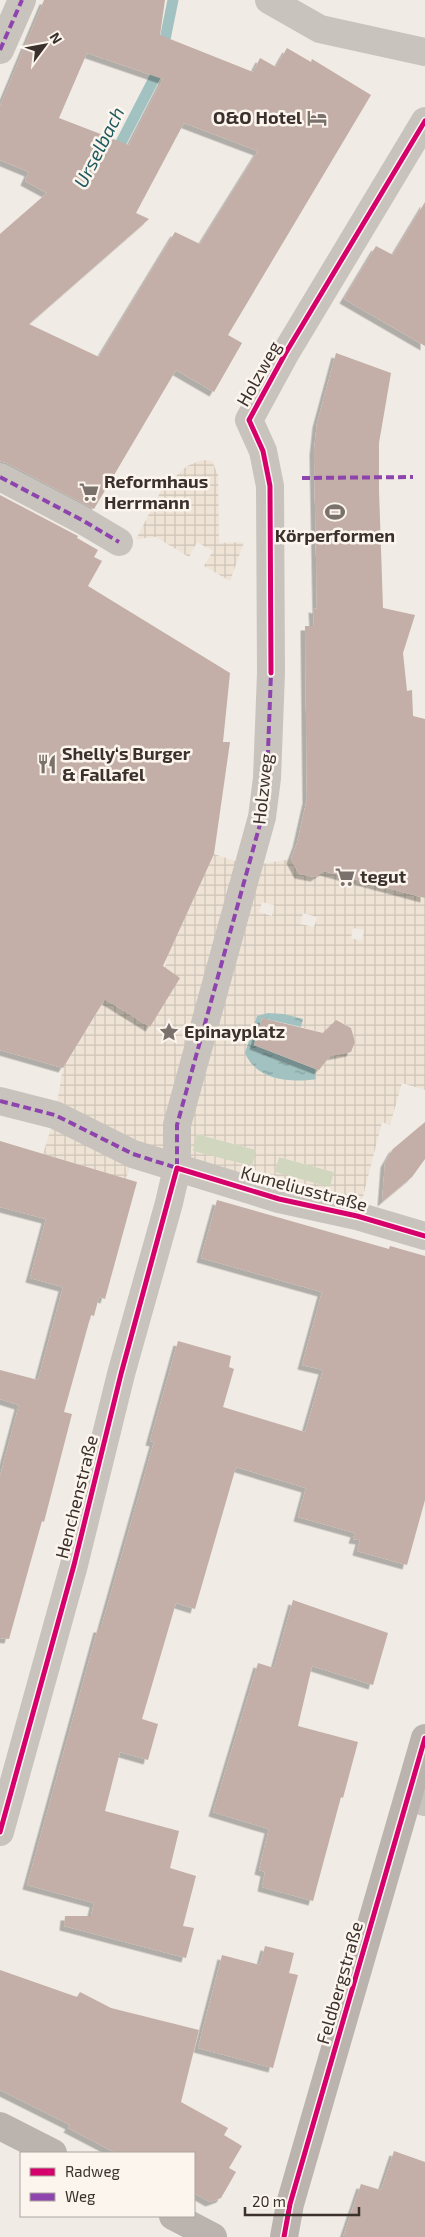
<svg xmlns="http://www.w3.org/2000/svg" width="425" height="2237" font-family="'Exo 2',sans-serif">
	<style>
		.grass { fill: #d1d6bf }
		.plaza { fill: url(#plaza-grid); fill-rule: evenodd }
		.water { fill: url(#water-ripples) }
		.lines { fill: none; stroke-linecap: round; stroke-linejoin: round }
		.stream { stroke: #a1c2c1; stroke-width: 11 }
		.building { fill: #c3afa7; fill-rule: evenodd; filter: url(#shadow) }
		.street { stroke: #c9c3be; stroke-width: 28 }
		.secondary { stroke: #bab3ae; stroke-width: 28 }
		.quiet { stroke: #8e44ad; stroke-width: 4; stroke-dasharray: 8 4; stroke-linecap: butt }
		.cycleway-casing { stroke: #fbf5ee; stroke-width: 8 }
		.cycleway { stroke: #d6006c; stroke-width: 5 }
		.labels { text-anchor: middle; stroke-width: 5; stroke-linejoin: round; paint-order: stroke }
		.poi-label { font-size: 18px; font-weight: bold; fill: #3b302b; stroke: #fbf5ee; text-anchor: start }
		.street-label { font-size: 18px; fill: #3b302b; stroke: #fbf5ee }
		.water-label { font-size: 19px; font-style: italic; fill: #1f5a5e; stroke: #fbf5ee }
	</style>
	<defs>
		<pattern id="plaza-grid" width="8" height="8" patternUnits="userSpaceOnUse" patternTransform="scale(1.25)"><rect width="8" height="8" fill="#eee3d5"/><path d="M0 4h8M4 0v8" fill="none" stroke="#cdc3b7"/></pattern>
		<pattern id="water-ripples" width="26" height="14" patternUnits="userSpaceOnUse" patternTransform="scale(1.25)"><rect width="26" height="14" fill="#a1c2c1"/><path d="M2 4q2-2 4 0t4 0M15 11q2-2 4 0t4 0" fill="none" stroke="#849e9d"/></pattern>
		<filter id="shadow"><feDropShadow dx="-4.5" dy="4.5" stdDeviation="0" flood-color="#0004"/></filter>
	</defs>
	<rect width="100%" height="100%" fill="#f0ebe5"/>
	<!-- grass -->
	<path class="grass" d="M 197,1134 L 257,1150 L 252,1167 L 192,1151 Z
		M 279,1157 L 334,1172 L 330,1188 L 274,1172 Z"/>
	<!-- plaza -->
	<path class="plaza" d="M 202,460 L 212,461 L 218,475 L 219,543 L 244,542 L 230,581 L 204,566 L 213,551 L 197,542 L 189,557 L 156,537 L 136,539 L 162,489 L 187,466 Z
		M 214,854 L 250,866 L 291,859 L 299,874 L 315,877 L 324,871 L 425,898 L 425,1090 L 402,1083 L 390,1125 L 382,1122 L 360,1208 L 134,1154 L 126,1179 L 43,1154 L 55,1115 L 63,1068 L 105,999 L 150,1027 L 179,978 L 165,968 L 168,954 ZM 262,902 L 274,905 L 272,916 L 259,912 ZM 303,913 L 317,917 L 314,927 L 300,924 ZM 353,928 L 364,930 L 362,941 L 351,938 ZM 257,1016 L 303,1019 L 301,1027 L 324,1033 L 336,1023 L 342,1023 L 351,1028 L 355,1042 L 331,1052 L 320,1069 L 315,1069 L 316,1079 L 274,1078 L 252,1065 ZM 197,1134 L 256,1150 L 252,1166 L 193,1151 ZM 279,1157 L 334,1172 L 330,1187 L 275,1172 Z"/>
	<!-- water -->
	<path class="water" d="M 268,1013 L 284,1014 L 303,1019 L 301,1027 L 262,1018 L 254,1045 L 315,1069 L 316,1079 C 291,1083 257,1081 245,1053 L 257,1016 Z"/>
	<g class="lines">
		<!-- stream -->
		<path class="stream" d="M 114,156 L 159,69 L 173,0"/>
	</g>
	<!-- building -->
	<path class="building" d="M 44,0 L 165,0 L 160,35 L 253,72 L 260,58 L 276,67 L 287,48 L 311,62 L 312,59 L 371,95 L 228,335 L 242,343 L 214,392 L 176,370 L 94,509 L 7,463 L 0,461 L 0,234 L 47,193 L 25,181 L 29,172 L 0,160 L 0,106 ZM 87,53 L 163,79 L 129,145 L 59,118 ZM 184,123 L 258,151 L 200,244 L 175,232 L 99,357 L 29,324 L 149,219 L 136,213 Z
		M 425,202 L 425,346 L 344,299 L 376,246 L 393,255 Z
		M 336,353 L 391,373 L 379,443 L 379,490 L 383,608 L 415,615 L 403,653 L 407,691 L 412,690 L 413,716 L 425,719 L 425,898 L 324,871 L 315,877 L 299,874 L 291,859 L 297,843 L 307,799 L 305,626 L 314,626 L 313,608 L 317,609 L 314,451 L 317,423 Z
		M 0,495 L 74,534 L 78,536 L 77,538 L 98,550 L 94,557 L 102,561 L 88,586 L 230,673 L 223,742 L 230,742 L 214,854 L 163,966 L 180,978 L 150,1027 L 105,999 L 63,1068 L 0,1050 Z
		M 262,1018 L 323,1033 L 336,1020 L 351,1028 L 355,1042 L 351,1052 L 330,1056 L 319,1070 L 254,1045 Z
		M 425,1122 L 425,1159 L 412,1177 L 382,1202 L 385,1163 L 393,1149 Z
		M 0,1141 L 137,1182 L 105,1299 L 99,1297 L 94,1316 L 91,1315 L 64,1412 L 72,1414 L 44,1522 L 42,1521 L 9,1639 L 0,1638 L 0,1476 L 19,1405 L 0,1399 L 0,1370 L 38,1380 L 63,1287 L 30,1278 L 46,1219 L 0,1207 Z
		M 217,1200 L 389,1249 L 390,1246 L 425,1256 L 425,1500 L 407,1565 L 357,1551 L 360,1540 L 353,1539 L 355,1533 L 298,1517 L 306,1488 L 236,1467 L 195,1609 L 176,1603 L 142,1719 L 158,1724 L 148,1760 L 120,1752 L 105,1811 L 179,1831 L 170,1868 L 196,1876 L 183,1926 L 194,1928 L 186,1958 L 64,1926 L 65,1916 L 91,1916 L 94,1903 L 27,1885 L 98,1628 L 101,1628 L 154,1442 L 150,1441 L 178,1341 L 231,1356 L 229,1367 L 234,1369 L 223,1407 L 305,1432 L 323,1370 L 302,1365 L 322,1292 L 201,1258 Z
		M 293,1600 L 388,1633 L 373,1685 L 312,1666 L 298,1726 L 358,1742 L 343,1798 L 341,1797 L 313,1901 L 262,1887 L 265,1872 L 259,1870 L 269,1829 L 213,1812 L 258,1663 L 274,1668 Z
		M 265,1946 L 294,1953 L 289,1973 L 298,1975 L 273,2068 L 198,2048 L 222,1955 L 260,1965 Z
		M 0,1970 L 77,1997 L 80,1992 L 111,2008 L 199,2030 L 181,2102 L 228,2128 L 224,2135 L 242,2146 L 229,2168 L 236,2172 L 221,2198 L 210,2202 L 194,2193 L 194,2153 L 116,2153 L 68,2128 L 70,2125 L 0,2090 Z
		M 394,2151 L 425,2162 L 425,2237 L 343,2237 L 361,2184 L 381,2190 Z"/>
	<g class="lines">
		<!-- street -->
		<path class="street" d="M 269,0 L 320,29 L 425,52
			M 0,50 L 22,0
			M 0,477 L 82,520 L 119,542
			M 0,1101 L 55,1115 L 133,1154 L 279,1199 L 357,1216 L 425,1236
			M 408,1797 L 425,1802
			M 0,1832 L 74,1565 L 121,1374 L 169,1203 L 177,1168 L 177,1125 L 262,817 L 267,778 L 271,673 L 270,486 L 263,451 L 249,420 L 285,354 L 425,121"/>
		<!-- secondary -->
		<path class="secondary" d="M 0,2126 L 53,2153
			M 173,2216 L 213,2237
			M 284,2237 L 290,2204 L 425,1738"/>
		<!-- quiet -->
		<path class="quiet" d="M 0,50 L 22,0
			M 0,477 L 82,520 L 119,542
			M 302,478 L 413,477
			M 0,1101 L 55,1115 L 133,1154 L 177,1168 L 177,1125 L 262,817 L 267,778 L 271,673"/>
		<defs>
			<path id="cycleway" d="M 271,673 L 270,486 L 263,451 L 249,420 L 285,354 L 425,121
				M 0,1832 L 74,1565 L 121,1374 L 177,1168 L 279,1199 L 357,1216 L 425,1236
				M 284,2237 L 290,2204 L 425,1738"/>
		</defs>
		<!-- cycleway casing -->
		<use href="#cycleway" class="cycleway-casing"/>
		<!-- cycleway -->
		<use href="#cycleway" class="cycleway"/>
	</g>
	<!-- icons -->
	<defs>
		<symbol id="hotel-bare" viewBox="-9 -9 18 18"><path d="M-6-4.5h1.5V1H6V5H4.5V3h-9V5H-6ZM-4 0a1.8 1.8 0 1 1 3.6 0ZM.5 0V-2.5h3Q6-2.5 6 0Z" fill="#7a716c" stroke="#fbf5ee" stroke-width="2.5" paint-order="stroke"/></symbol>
		<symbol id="supermarket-bare" viewBox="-9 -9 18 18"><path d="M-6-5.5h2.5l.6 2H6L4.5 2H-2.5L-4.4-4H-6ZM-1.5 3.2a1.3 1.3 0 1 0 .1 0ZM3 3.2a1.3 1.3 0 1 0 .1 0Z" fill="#7a716c" stroke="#fbf5ee" stroke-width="2.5" paint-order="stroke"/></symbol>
		<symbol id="stadium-bare" viewBox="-9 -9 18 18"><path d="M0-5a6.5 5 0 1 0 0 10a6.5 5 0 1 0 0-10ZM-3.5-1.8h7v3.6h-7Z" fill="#7a716c" stroke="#fbf5ee" stroke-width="2.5" paint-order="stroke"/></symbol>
		<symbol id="restaurant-bare" viewBox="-9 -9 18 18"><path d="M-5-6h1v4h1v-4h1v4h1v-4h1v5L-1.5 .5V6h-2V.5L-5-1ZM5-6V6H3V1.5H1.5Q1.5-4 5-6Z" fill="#7a716c" stroke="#fbf5ee" stroke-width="2.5" paint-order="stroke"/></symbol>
		<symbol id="sight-bare" viewBox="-9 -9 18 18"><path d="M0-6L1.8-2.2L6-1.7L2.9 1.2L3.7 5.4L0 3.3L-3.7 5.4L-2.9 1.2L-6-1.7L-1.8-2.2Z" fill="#7a716c" stroke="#fbf5ee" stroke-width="2.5" paint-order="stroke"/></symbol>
	</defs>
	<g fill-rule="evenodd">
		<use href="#hotel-bare" x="303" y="104" width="28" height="28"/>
		<use href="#supermarket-bare" x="75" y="478" width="28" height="28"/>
		<use href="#stadium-bare" x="321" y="498" width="28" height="28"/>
		<use href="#restaurant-bare" x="33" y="750" width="28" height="28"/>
		<use href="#supermarket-bare" x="331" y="863" width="28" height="28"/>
		<use href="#sight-bare" x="155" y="1018" width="28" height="28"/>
	</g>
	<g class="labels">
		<!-- poi labels -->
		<g class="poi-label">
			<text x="302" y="124" text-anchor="end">O&amp;O Hotel</text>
			<text x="104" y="488">Reformhaus<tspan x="104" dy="21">Herrmann</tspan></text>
			<text x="335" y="542" text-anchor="middle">Körperformen</text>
			<text x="62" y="760">Shelly‘s Burger<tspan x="62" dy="21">&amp; Fallafel</tspan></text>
			<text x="360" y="883">tegut</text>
			<text x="184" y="1038">Epinayplatz</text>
		</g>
		<!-- street labels -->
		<g class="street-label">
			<text transform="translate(259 374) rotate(-61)" y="6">Holzweg</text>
			<text transform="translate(263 789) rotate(-84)" y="6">Holzweg</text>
			<text transform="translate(304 1189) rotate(15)" y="6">Kumeliusstraße</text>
			<text transform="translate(77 1497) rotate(-76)" y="6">Henchenstraße</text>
			<text transform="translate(340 1983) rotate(-74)" y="6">Feldbergstraße</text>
		</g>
		<!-- water labels -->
		<g class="water-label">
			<text transform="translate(99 147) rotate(-63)" y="7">Urselbach</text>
		</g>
	</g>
	<!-- legend -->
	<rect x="20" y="2152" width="175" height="65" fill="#fbf5ee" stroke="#aea6a0"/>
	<rect x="30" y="2168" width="25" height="8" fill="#d6006c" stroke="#aea6a0"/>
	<text x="65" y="2177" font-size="15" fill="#3b302b">Radweg</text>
	<rect x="30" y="2193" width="25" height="8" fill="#8e44ad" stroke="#aea6a0"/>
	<text x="65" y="2202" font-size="15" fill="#3b302b">Weg</text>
	<!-- north arrow -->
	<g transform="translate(45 45) rotate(58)" stroke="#fbf5ee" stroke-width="4" paint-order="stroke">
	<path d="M0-4L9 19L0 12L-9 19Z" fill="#3b302b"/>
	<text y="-8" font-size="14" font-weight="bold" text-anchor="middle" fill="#3b302b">N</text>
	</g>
	<!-- scale -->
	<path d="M245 2207v8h114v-8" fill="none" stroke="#3b302b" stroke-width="2.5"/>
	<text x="252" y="2207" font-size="15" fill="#3b302b" stroke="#fbf5ee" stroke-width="4" paint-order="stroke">20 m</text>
</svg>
